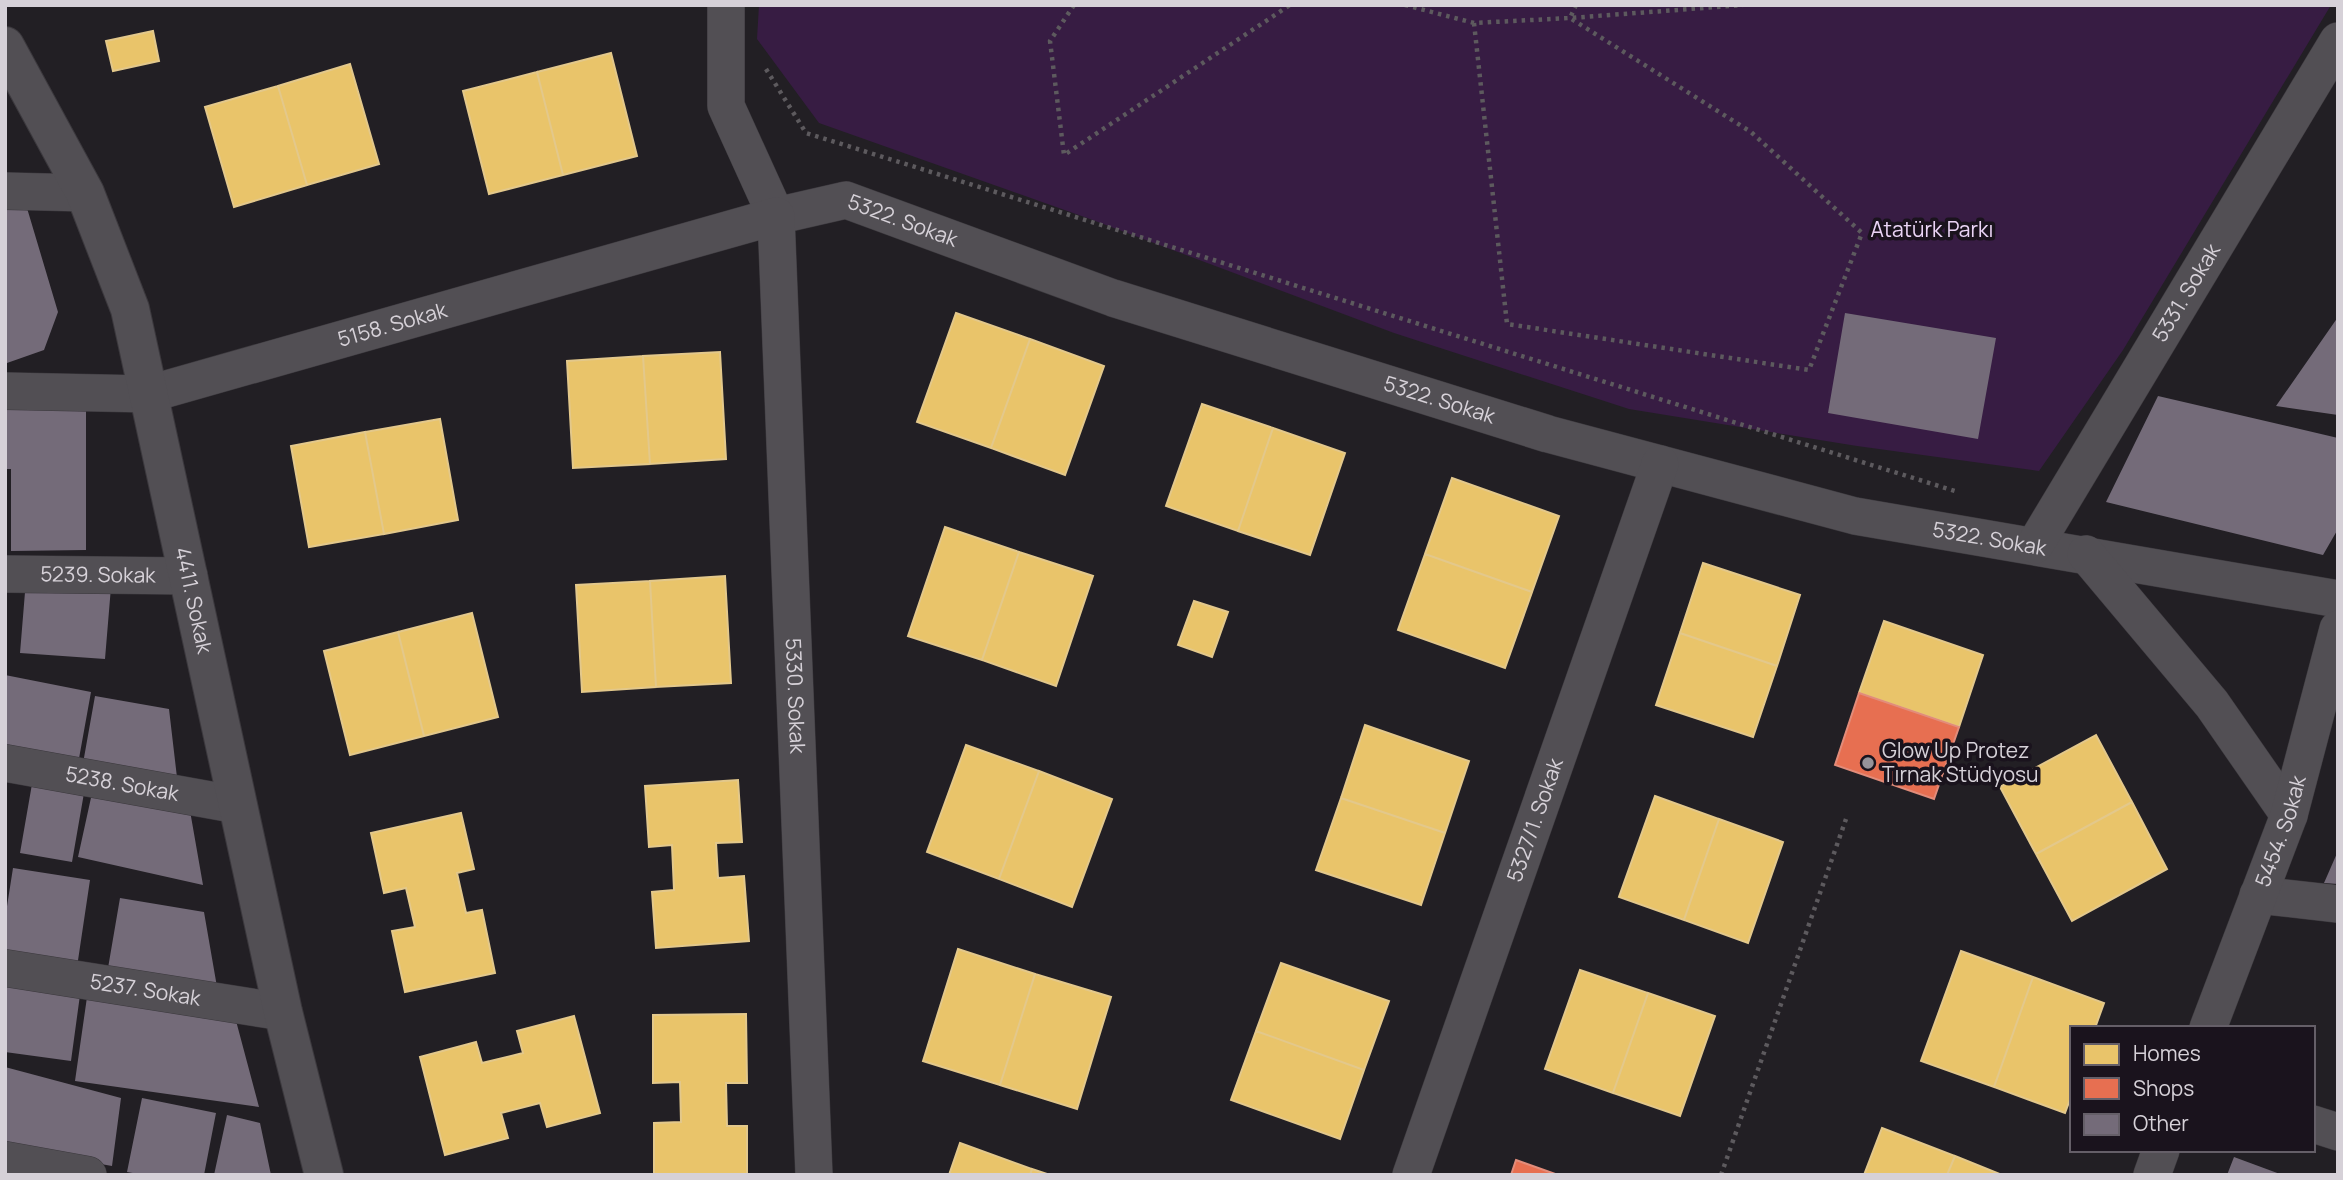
<svg xmlns="http://www.w3.org/2000/svg" width="2343" height="1180" font-family="Manrope,sans-serif">
	<style>
		.green { fill: #371c43 }
		.homes { fill: #e9c46a; stroke: #e3c88b; stroke-width: 2 }
		.shops { fill: #e76f51; stroke: #e28c7a; stroke-width: 2 }
		.building { fill: #746b79 }
		.lines { fill: none; stroke-linecap: round; stroke-linejoin: round }
		.minor-casing { stroke: #3c393e; stroke-width: 38 }
		.tertiary-casing { stroke: #3c393e; stroke-width: 40 }
		.path { stroke: #5d5a5e; stroke-width: 4.5; stroke-dasharray: 3.5 5; stroke-linecap: butt }
		.minor { stroke: #524f54; stroke-width: 37 }
		.tertiary { stroke: #524f54; stroke-width: 38 }
		.poi-dot { fill: #979399; stroke: #1a131d; stroke-width: 2.5 }
		.labels { text-anchor: middle; stroke-width: 7; stroke-linejoin: round; paint-order: stroke }
		.street-label { font-size: 21px; fill: #d6d1d8; stroke: #1a131d }
		.park-label { font-size: 21px; fill: #ebd5f6; stroke: #1a131d }
		.poi-label { font-size: 21px; fill: #d6d1d8; stroke: #1a131d; text-anchor: start }
	</style>
	<rect width="100%" height="100%" fill="#221f24"/>
	<!-- green -->
	<path class="green" d="M 759,5 L 2331,5 L 2123,350 L 2039,471 L 1857,446 L 1629,409 L 1394,333 L 1090,219 L 819,123 L 757,39 Z"/>
	<!-- homes -->
	<path class="homes" d="M 153,31 L 159,61 L 113,71 L 106,41 Z
		M 611,53 L 637,156 L 563,175 L 537,72 Z
		M 350,64 L 379,164 L 307,185 L 278,86 Z
		M 537,72 L 563,175 L 489,194 L 463,91 Z
		M 278,86 L 307,185 L 234,207 L 205,107 Z
		M 956,313 L 1030,339 L 991,448 L 917,422 Z
		M 1030,339 L 1104,366 L 1065,475 L 991,448 Z
		M 720,352 L 726,459 L 650,464 L 643,356 Z
		M 643,356 L 650,464 L 573,468 L 567,361 Z
		M 1202,404 L 1273,428 L 1238,531 L 1166,506 Z
		M 440,419 L 458,520 L 384,534 L 365,432 Z
		M 1273,428 L 1345,453 L 1310,555 L 1238,531 Z
		M 365,432 L 384,534 L 309,547 L 291,446 Z
		M 1452,478 L 1559,516 L 1532,592 L 1425,554 Z
		M 945,527 L 1019,552 L 982,660 L 908,636 Z
		M 1019,552 L 1093,576 L 1056,686 L 982,660 Z
		M 1425,554 L 1532,592 L 1505,668 L 1398,630 Z
		M 1703,563 L 1800,595 L 1777,666 L 1680,633 Z
		M 725,576 L 731,683 L 656,687 L 650,581 Z
		M 650,581 L 656,687 L 582,692 L 576,585 Z
		M 1194,601 L 1228,612 L 1212,657 L 1178,645 Z
		M 472,613 L 498,717 L 424,736 L 398,632 Z
		M 1884,621 L 1983,655 L 1959,727 L 1859,693 Z
		M 398,632 L 424,736 L 350,755 L 324,651 Z
		M 1680,633 L 1777,666 L 1753,737 L 1656,705 Z
		M 1365,725 L 1469,761 L 1445,833 L 1341,798 Z
		M 2096,735 L 2132,802 L 2036,854 L 2000,787 Z
		M 966,745 L 1039,771 L 999,879 L 927,852 Z
		M 1039,771 L 1112,799 L 1072,907 L 999,879 Z
		M 738,780 L 742,842 L 716,843 L 718,878 L 744,876 L 749,941 L 656,948 L 652,892 L 674,890 L 672,845 L 649,847 L 645,786 Z
		M 1655,796 L 1719,819 L 1684,920 L 1619,897 Z
		M 1341,798 L 1445,833 L 1421,905 L 1316,870 Z
		M 2132,802 L 2167,869 L 2072,921 L 2036,854 Z
		M 461,813 L 474,869 L 457,873 L 466,913 L 482,910 L 495,973 L 405,992 L 392,931 L 415,927 L 406,888 L 384,893 L 371,833 Z
		M 1719,819 L 1783,842 L 1748,943 L 1684,920 Z
		M 958,949 L 1035,974 L 1000,1085 L 923,1061 Z
		M 1961,951 L 2033,977 L 1994,1087 L 1921,1061 Z
		M 1281,963 L 1389,1001 L 1364,1070 L 1256,1031 Z
		M 1580,970 L 1648,993 L 1613,1093 L 1545,1069 Z
		M 1035,974 L 1111,997 L 1077,1109 L 1000,1085 Z
		M 2033,977 L 2104,1003 L 2095,1028 L 2072,1028 L 2072,1094 L 2065,1113 L 1994,1087 Z
		M 1648,993 L 1715,1016 L 1680,1116 L 1613,1093 Z
		M 746,1014 L 747,1083 L 726,1083 L 727,1126 L 747,1126 L 747,1175 L 654,1175 L 654,1123 L 681,1122 L 680,1082 L 653,1083 L 653,1015 Z
		M 574,1016 L 600,1113 L 547,1127 L 540,1103 L 501,1113 L 508,1138 L 445,1155 L 420,1057 L 476,1042 L 482,1063 L 523,1053 L 517,1031 Z
		M 1256,1031 L 1364,1070 L 1340,1139 L 1231,1100 Z
		M 1882,1128 L 1955,1156 L 1947,1175 L 1864,1175 Z
		M 960,1143 L 1032,1169 L 1030,1175 L 949,1175 Z
		M 1955,1156 L 2002,1175 L 1947,1175 Z
		M 1032,1169 L 1050,1175 L 1030,1175 Z"/>
	<!-- shops -->
	<path class="shops" d="M 1859,693 L 1959,727 L 1934,799 L 1835,765 Z
		M 1516,1160 L 1558,1175 L 1511,1175 Z"/>
	<!-- building -->
	<path class="building" d="M 5,197 L 24,198 L 58,312 L 44,350 L 7,363 Z
		M 1845,313 L 1996,338 L 1978,439 L 1828,413 Z
		M 2338,317 L 2338,415 L 2276,406 Z
		M 2158,396 L 2338,438 L 2338,529 L 2323,555 L 2106,502 Z
		M 5,408 L 86,408 L 86,550 L 11,551 L 11,469 L 5,469 Z
		M 26,580 L 111,587 L 105,659 L 20,653 Z
		M 5,675 L 91,692 L 78,764 L 5,751 Z
		M 95,696 L 169,709 L 178,786 L 82,769 Z
		M 32,784 L 84,793 L 72,862 L 20,853 Z
		M 94,784 L 189,805 L 203,885 L 78,857 Z
		M 2338,851 L 2338,884 L 2324,883 Z
		M 13,868 L 90,880 L 77,967 L 5,956 L 5,919 Z
		M 120,898 L 204,912 L 217,987 L 108,968 Z
		M 5,984 L 80,995 L 71,1061 L 5,1052 Z
		M 87,997 L 235,1017 L 259,1107 L 75,1081 Z
		M 5,1067 L 121,1098 L 112,1166 L 5,1147 Z
		M 142,1098 L 216,1113 L 204,1175 L 144,1175 L 127,1172 Z
		M 227,1115 L 260,1123 L 271,1175 L 214,1175 Z
		M 2234,1157 L 2280,1174 L 2280,1175 L 2227,1175 Z"/>
	<g class="lines">
		<defs>
			<g id="minor">
				<path id="s1" d="M 726,5 L 726,106 L 776,216 L 846,200 L 1113,298 L 1548,434 L 1855,516 L 2338,599"/>
				<path d="M 5,191 L 85,193"/>
				<path id="s2" d="M 5,391 L 149,394 L 776,216 L 814,1175"/>
				<path id="s3" d="M 2035,545 L 2338,41"/>
				<path d="M 2086,554 L 2212,704 L 2289,815"/>
				<path id="s4" d="M 5,574 L 189,576"/>
				<path id="s5" d="M 5,763 L 238,805"/>
				<path d="M 2258,895 L 2338,904"/>
				<path id="s6" d="M 5,968 L 283,1012"/>
				<path id="s7" d="M 2208,1028 L 2289,815 L 2338,629"/>
				<path d="M 2313,1124 L 2338,1132"/>
				<path d="M 5,1160 L 88,1175"/>
				<path id="s8" d="M 1411,1175 L 1660,464"/>
				<path d="M 2152,1175 L 2161,1150"/>
			</g>
			<g id="tertiary">
				<path id="s9" d="M 5,46 L 85,193 L 130,309 L 283,1012 L 324,1175"/>
			</g>
		</defs>
		<!-- minor casing -->
		<use href="#minor" class="minor-casing"/>
		<!-- tertiary casing -->
		<use href="#tertiary" class="tertiary-casing"/>
		<!-- path -->
		<path class="path" d="M 1074,5 L 1050,41 L 1064,155 L 1290,5
			M 1405,5 L 1474,23 L 1570,18 L 1576,5
			M 1474,23 L 1507,324 L 1809,370 L 1862,233 L 1751,132 L 1570,18 L 1743,5
			M 766,69 L 806,133 L 1955,491
			M 1721,1175 L 1846,819"/>
		<!-- minor -->
		<use href="#minor" class="minor"/>
		<!-- tertiary -->
		<use href="#tertiary" class="tertiary"/>
	</g>
	<!-- markers -->
	<circle class="poi-dot" cx="1868" cy="763" r="7"/>
	<g class="labels">
		<!-- street labels -->
		<g class="street-label">
			<text dy="7" stroke="none"><textPath href="#s1" startOffset="354">5322. Sokak</textPath></text>
			<text dy="7" stroke="none"><textPath href="#s3" startOffset="294">5331. Sokak</textPath></text>
			<text dy="7" stroke="none"><textPath href="#s2" startOffset="397">5158. Sokak</textPath></text>
			<text dy="7" stroke="none"><textPath href="#s1" startOffset="920">5322. Sokak</textPath></text>
			<text dy="7" stroke="none"><textPath href="#s1" startOffset="1488">5322. Sokak</textPath></text>
			<text dy="7" stroke="none"><textPath href="#s4" startOffset="93">5239. Sokak</textPath></text>
			<text dy="7" stroke="none"><textPath href="#s9" startOffset="590">4411. Sokak</textPath></text>
			<text dy="7" stroke="none"><textPath href="#s2" startOffset="1276">5330. Sokak</textPath></text>
			<text dy="7" stroke="none"><textPath href="#s5" startOffset="119">5238. Sokak</textPath></text>
			<text dy="7" stroke="none"><textPath href="#s8" startOffset="376">5327/1. Sokak</textPath></text>
			<text dy="7" stroke="none"><textPath href="#s7" startOffset="210">5454. Sokak</textPath></text>
			<text dy="7" stroke="none"><textPath href="#s6" startOffset="142">5237. Sokak</textPath></text>
		</g>
		<!-- park labels -->
		<g class="park-label">
			<text x="1932" y="237">Atatürk Parkı</text>
		</g>
		<!-- poi labels -->
		<g class="poi-label">
			<text x="1882" y="758">Glow Up Protez<tspan x="1882" dy="24">Tırnak Stüdyosu</tspan></text>
		</g>
	</g>
	<!-- border -->
	<rect width="2343" height="1180" fill="none" stroke="#d6d1d8" stroke-width="14"/>
	<!-- legend -->
	<rect x="2070" y="1026" width="245" height="126" fill="#1a131d" stroke="#655f68" stroke-width="2"/>
	<rect x="2084" y="1044" width="35" height="21" fill="#e9c46a" stroke="#655f68" stroke-width="2"/>
	<text x="2133" y="1061" font-size="21" fill="#d6d1d8">Homes</text>
	<rect x="2084" y="1078" width="35" height="21" fill="#e76f51" stroke="#655f68" stroke-width="2"/>
	<text x="2133" y="1096" font-size="21" fill="#d6d1d8">Shops</text>
	<rect x="2084" y="1114" width="35" height="21" fill="#746b79" stroke="#655f68" stroke-width="2"/>
	<text x="2133" y="1131" font-size="21" fill="#d6d1d8">Other</text>
</svg>
